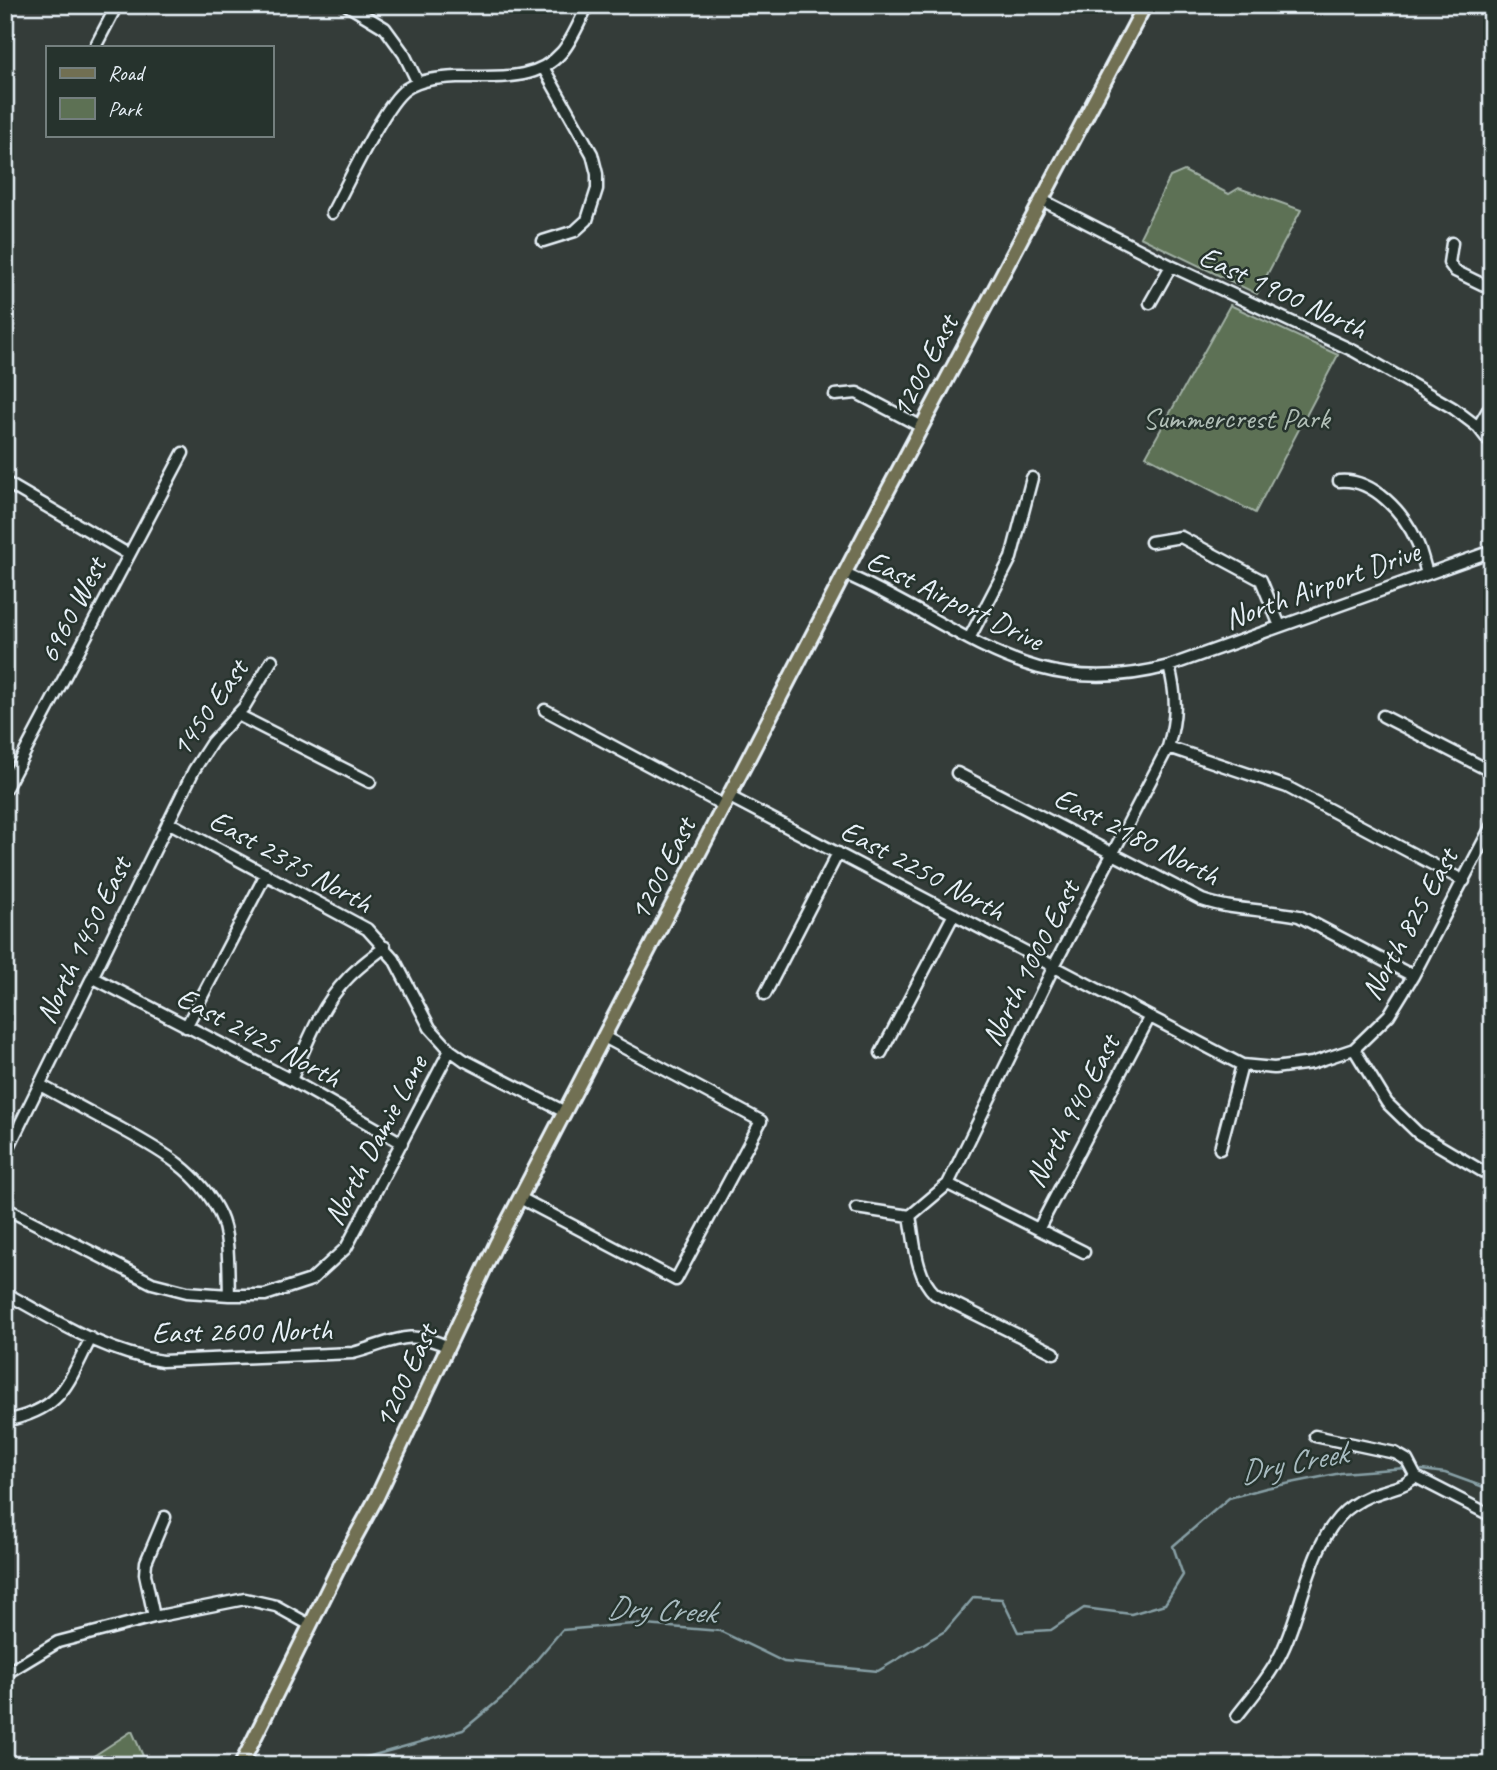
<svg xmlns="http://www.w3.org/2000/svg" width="1497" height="1770" font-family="Caveat,sans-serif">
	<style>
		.green { fill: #5d7154; stroke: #a2b1a6; stroke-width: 2 }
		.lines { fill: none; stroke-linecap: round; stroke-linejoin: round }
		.stream { stroke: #879fa5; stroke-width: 2.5 }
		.minor-casing { stroke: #e8f1f8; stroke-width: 15 }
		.major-casing { stroke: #e8f1f8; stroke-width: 18 }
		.minor { stroke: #26332d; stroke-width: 10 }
		.major { stroke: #716f52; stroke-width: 12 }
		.labels { text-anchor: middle; stroke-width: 5; stroke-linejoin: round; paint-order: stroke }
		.street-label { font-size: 30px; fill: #e8f1f8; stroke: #26332d }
		.park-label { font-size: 30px; fill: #b0beb6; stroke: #26332d }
		.water-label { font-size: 32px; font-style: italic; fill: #a8bbc0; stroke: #26332d }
	</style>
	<rect width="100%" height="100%" fill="#343c39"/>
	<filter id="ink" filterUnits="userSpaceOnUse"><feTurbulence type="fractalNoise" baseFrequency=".0143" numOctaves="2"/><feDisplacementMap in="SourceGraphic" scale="14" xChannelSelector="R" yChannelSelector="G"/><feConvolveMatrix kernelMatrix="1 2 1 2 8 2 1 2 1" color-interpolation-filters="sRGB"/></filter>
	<g filter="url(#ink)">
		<!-- green -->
		<path class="green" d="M 1184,171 L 1229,194 L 1239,188 L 1301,210 L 1257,294 L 1140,237 L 1170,177 Z
			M 1230,305 L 1338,355 L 1255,513 L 1146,456 Z
			M 132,1731 L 147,1765 L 80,1765 Z"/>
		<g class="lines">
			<!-- stream -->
			<path class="stream" d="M 1422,1470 L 1445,1473 L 1492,1490
				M 325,1765 L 360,1759 L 463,1730 L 510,1691 L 562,1630 L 633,1624 L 720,1631 L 784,1662 L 878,1671 L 945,1631 L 974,1597 L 1002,1599 L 1018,1632 L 1051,1630 L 1084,1608 L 1131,1614 L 1165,1604 L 1183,1575 L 1173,1546 L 1229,1498 L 1266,1488 L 1341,1473 L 1405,1468"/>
			<defs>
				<path id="minor" d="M 347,5 L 385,28 L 404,54 L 418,83
					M 95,47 L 117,5
					M 1042,200 L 1171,266 L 1354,351 L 1453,408 L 1478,427 L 1492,445
					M 332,213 C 346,187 385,103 406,89 C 421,79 439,78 457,77 C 495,76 535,83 562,52 C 573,39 580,20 588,5
					M 543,241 L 575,231 L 587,220 L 597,189 L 597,174 L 592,154 L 544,69
					M 1452,243 L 1449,263 L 1455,271 L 1492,289
					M 1150,303 L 1171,266
					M 835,395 L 857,393 L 922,427
					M 1478,427 L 1492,403
					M 1339,481 C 1373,478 1404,513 1417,542 C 1422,553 1424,564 1427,574
					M 5,482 L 128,554
					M 1151,542 L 1181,537 L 1261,580 L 1280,626
					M 845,574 C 963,625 1028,704 1169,666 L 1492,551
					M 969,639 L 1011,558 L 1032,478
					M 545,710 L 725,806
					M 238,715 L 370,782
					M 1383,716 L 1492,772
					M 1168,747 L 1287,787 L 1464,881
					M 957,773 L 1202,900 C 1234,911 1267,909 1299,916 L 1413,976
					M 5,790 L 183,453
					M 730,797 L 1242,1065 L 1274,1068 L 1312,1063 L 1354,1049 L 1389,1015 L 1413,976 L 1492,825
					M 168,822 L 367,929 L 394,959 L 430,1028 L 450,1050 L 464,1060 L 565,1112
					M 92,977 L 291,1080 L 402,1143
					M 765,994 L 838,853
					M 186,1027 L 266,874
					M 1354,1049 L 1387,1103 L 1418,1133 L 1492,1177
					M 881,1053 L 954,914
					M 291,1080 C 306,1046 320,1006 347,979 C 358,967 372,957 385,947
					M 40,1085 C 66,1099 91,1113 116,1126 C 158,1149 199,1170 220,1215 C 230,1236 228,1272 229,1295
					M 1220,1149 L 1242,1065
					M 5,1155 L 194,770 L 212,742 L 244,707 L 272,660
					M 948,1184 L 1084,1252
					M 520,1198 L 676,1280 L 761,1121 L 604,1037
					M 5,1208 L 152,1283 L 187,1292 L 229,1295 L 265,1295 L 311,1280 L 346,1248 L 450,1050
					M 856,1208 L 910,1216 L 948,1184 L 1054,966 L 1168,747 C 1177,716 1177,697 1169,666
					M 910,1216 C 915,1242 915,1275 935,1294 L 1054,1353
					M 1039,1228 L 1149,1018
					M 5,1293 C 55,1320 105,1353 162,1361 L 353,1353 C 391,1343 409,1327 448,1347
					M 5,1421 C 63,1409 66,1386 91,1338
					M 1315,1436 L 1395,1453 L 1407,1460 L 1416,1477
					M 154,1617 L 145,1574 L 146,1562 L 165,1517
					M 5,1674 L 58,1642 L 154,1617 L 245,1599 L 276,1606 L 310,1625
					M 1237,1716 C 1251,1698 1267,1680 1278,1659 C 1303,1615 1309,1534 1353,1505 C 1370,1493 1384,1492 1402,1485 C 1408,1483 1411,1479 1416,1477 L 1492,1516"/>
				<path id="major" d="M 241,1765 L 341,1563 L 377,1497 L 496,1244 L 878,509 L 1145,5"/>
			</defs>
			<!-- minor casing -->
			<use href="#minor" class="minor-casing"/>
			<!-- major casing -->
			<use href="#major" class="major-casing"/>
			<!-- minor -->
			<use href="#minor" class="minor"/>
			<!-- major -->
			<use href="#major" class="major"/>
		</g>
	</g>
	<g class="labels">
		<!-- street labels -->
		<g class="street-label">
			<text transform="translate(1283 292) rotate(25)" y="10">East 1900 North</text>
			<text transform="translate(924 366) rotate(-62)" y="10">1200 East</text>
			<text transform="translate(1322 585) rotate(-20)" y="10">North Airport Drive</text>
			<text transform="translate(955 600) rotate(26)" y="10">East Airport Drive</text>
			<text transform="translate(72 610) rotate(-63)" y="10">6960 West</text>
			<text transform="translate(209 708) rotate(-55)" y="10">1450 East</text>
			<text transform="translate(1137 836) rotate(27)" y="10">East 2180 North</text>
			<text transform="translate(291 861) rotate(29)" y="10">East 2375 North</text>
			<text transform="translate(662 869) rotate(-63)" y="10">1200 East</text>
			<text transform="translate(923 870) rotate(28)" y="10">East 2250 North</text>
			<text transform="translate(1409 924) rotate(-61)" y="10">North 825 East</text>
			<text transform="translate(83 940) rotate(-64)" y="10">North 1450 East</text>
			<text transform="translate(1030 963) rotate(-63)" y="10">North 1000 East</text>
			<text transform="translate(259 1037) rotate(28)" y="10">East 2425 North</text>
			<text transform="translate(1072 1111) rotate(-62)" y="10">North 940 East</text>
			<text transform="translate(375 1140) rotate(-62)" y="10">North Damie Lane</text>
			<text transform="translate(242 1331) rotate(-1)" y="10">East 2600 North</text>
			<text transform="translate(405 1376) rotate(-65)" y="10">1200 East</text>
		</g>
		<!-- park labels -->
		<g class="park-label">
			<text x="1236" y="428">Summercrest Park</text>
		</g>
		<!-- water labels -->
		<g class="water-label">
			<text transform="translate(1293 1462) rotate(-11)" y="11">Dry Creek</text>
			<text transform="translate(661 1609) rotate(3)" y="11">Dry Creek</text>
		</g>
	</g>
	<!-- margin -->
	<rect width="1497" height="1770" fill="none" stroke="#26332d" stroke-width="28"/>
	<rect x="14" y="14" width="1469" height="1742" fill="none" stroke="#e8f1f8" stroke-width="2.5" filter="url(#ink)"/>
	<!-- legend -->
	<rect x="46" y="46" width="228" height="91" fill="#26332d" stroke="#747f7e" stroke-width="2"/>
	<rect x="60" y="68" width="35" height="10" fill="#716f52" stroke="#747f7e" stroke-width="2"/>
	<text x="108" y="80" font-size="21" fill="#e8f1f8">Road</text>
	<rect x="60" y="98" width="35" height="21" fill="#5d7154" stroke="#747f7e" stroke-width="2"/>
	<text x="108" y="116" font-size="21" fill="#e8f1f8">Park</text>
</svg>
